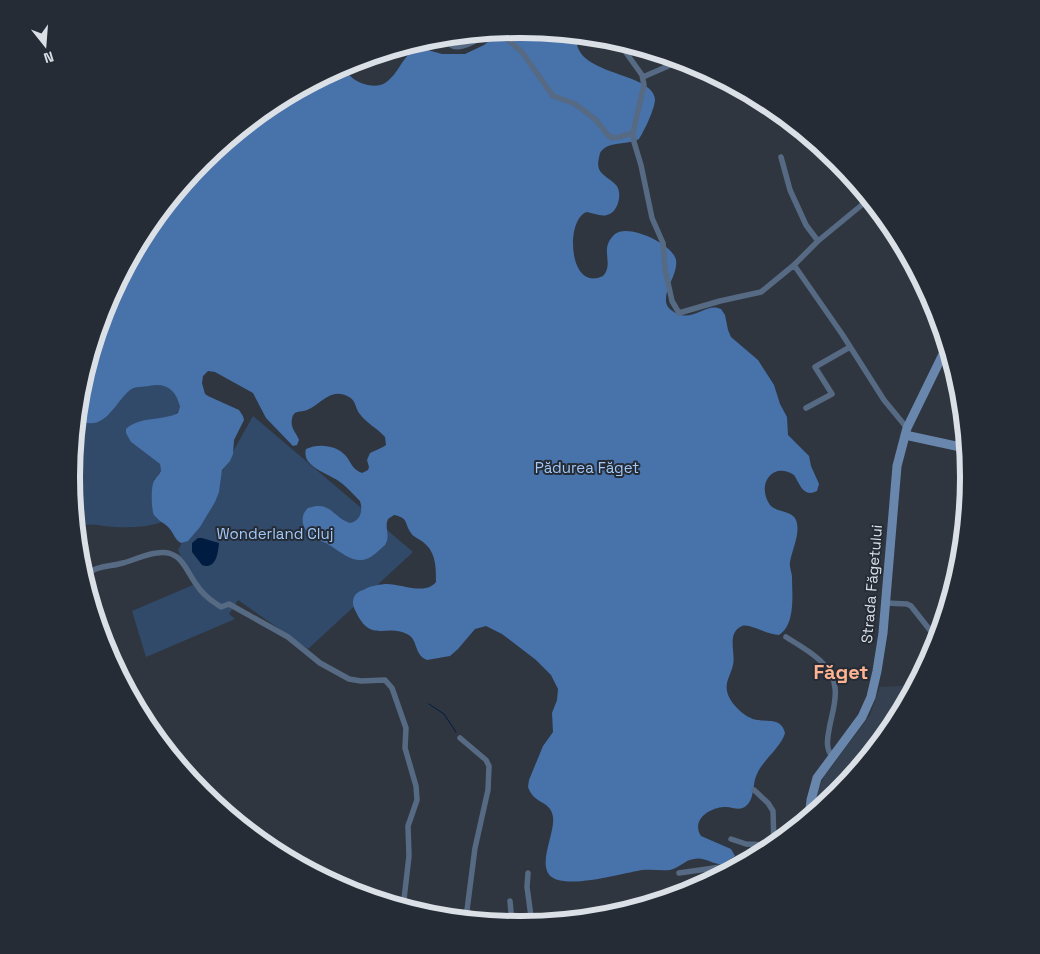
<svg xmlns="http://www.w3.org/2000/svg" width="1040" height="954" font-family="'Space Grotesk',sans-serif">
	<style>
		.built { fill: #354150 }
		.green { fill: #314a6a }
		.forest { fill: #4772aa }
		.water { fill: #001c41 }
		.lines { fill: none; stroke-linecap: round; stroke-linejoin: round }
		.stream { stroke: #001c41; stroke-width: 1 }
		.minor { stroke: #576a83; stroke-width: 5.5 }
		.secondary { stroke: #6987ad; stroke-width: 9 }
		.labels { text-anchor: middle; stroke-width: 4; stroke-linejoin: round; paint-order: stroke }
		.park-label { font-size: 15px; fill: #a4c9f8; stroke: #252c36 }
		.street-label { font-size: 15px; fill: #dbe0e6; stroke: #252c36 }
		.district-label { font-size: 20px; font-weight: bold; fill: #ffb391; stroke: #252c36 }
		.rim { fill: none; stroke: #dbe0e6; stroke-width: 6 }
	</style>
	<rect width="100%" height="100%" fill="#2f3640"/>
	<!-- built -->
	<path class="built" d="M 915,685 L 893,726 L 837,794 L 813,813 L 816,795 L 824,777 L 870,715 L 880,687 Z"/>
	<!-- green -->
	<path class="green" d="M 157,384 C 170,385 180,396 180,410 C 173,419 144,421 132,425 L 131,442 L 160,464 L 161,471 L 154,480 L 152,508 L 156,518 L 162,522 C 147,527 131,528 115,527 C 101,527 90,521 77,528 L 72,477 L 77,420 C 107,432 111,404 130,390 C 137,385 149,385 157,384 Z
		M 253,416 L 413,552 L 308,649 L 238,600 L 229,614 L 235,619 L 146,657 L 132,611 L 193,585 L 178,550 Z"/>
	<!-- forest -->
	<path class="forest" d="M 520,29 L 576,34 C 577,40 576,45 579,50 C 591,75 653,75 655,99 C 655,109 644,131 639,139 C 626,146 608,140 600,153 C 599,158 597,164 599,169 C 602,176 611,179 616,185 C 623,193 618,213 607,215 C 601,217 593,213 587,212 C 565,218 568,293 603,276 C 615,263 598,249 615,234 C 628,223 673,244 676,260 C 679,276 656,298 671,310 C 691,326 706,301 721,309 L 725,315 L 728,330 L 731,337 L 758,360 L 774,385 L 780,404 L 787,417 L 788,435 L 809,456 L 811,466 L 819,484 L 817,491 C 803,498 800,484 794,475 C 772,461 756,485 770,505 C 777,513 792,510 796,520 C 801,533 792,549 790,562 C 789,567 792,572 792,577 C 792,594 796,624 779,635 C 767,635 750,623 742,626 C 726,633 736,653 733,665 C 731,674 725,682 727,691 C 728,697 733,704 737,708 C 741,712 747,717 753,719 C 766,723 781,716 785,733 C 782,746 763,760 757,774 C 752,784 755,799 746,806 C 739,812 732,806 724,807 C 709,808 691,820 701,836 L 731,849 L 735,856 L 723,864 C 713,865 704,856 694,859 C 685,860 679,868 670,870 C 661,871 652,869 643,870 C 625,872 559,893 548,873 C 540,859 555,832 553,817 C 551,800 534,805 528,787 L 529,780 L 543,746 L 553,732 L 552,713 L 557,700 L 558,689 L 551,675 L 536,660 L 502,634 L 486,626 L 475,629 L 458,649 L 450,656 L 427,660 C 413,654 419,640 407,634 C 386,623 371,644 356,612 C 353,607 352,602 354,597 C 356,593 359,591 363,590 C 370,586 377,585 385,584 C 400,583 425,596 436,582 C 436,567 436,552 423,542 C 420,539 413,537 411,533 C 404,523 409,518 394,515 L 388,519 C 384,528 391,536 385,545 C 382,548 379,550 376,553 C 359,568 346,556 331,546 C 326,542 319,541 313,537 C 303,531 298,517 308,508 C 331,500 332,517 350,523 C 361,521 363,510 360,501 C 354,495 347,487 340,482 C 329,473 301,467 306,449 C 318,443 337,445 346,456 C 352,464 352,469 362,473 L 368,470 L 369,467 L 367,460 L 370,453 L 383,447 L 386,445 L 385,437 C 377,428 366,423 359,413 C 355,407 356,401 349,397 C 331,386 320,405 307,410 C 300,413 294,409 292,419 C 290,428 296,432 299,440 L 297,445 L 293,446 L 266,418 L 253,393 L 215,372 L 208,371 L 203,376 L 202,383 L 205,394 L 208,396 L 239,410 L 243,416 L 244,420 L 234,440 L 233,454 L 230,461 L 222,470 L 219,492 L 215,502 L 200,527 L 188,541 L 181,543 C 174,539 174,533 169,528 C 165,523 158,521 154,515 C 151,510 151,485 154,481 C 156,477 159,475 161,471 L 160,464 L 131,442 L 126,433 L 126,429 C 139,416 163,421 178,413 L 180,407 C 176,390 166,382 149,386 C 142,387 136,386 130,390 C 120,398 111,416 100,421 C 93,425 85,423 77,420 L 80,389 L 106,305 L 147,228 L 203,160 L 271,104 L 344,65 C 346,80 372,91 385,83 C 399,74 402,56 416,49 L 424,49 L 442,54 L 465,54 L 484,45 L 502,31 Z
		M 966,502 L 963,530 C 954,521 959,511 966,502 Z"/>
	<!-- water -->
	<path class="water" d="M 198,538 L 202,538 L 219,543 C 218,553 216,570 202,565 L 192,552 L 192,543 Z"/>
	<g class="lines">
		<!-- stream -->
		<path class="stream" d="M 429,704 L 444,714 L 456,732"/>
		<!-- minor -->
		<path class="minor" d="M 498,31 L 522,52 L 553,96 L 573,103 L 582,109 L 596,120 L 607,134 L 612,138 L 619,137 L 633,133
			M 447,36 C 449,60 482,37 493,31
			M 617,40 L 642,75 L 644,85 L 633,133 L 634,142 L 641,165 L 652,218 L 663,243 L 665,269 L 672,301 L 679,313 L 720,301 L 761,292 L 794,265 L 818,241 L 869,199
			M 643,77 L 682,60
			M 781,157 L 790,190 L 806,225 L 818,241
			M 794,265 L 842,334 L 884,400 L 907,428
			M 806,408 L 832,394 L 815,367 L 850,347
			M 84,577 C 95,565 109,567 123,563 C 135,560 145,554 157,553 C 181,549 185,569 196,584 C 201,592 210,600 218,605 L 221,607 L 229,604 L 288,637 L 320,663 L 349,679 L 361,681 L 385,680 L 392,688 L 406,728 L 405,748 L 416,786 L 417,800 L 408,826 L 409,856 L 403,908
			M 886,603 L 907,604 L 911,606 L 937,639
			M 786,637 C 805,649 833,663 835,688 C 837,701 831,717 829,730 C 827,740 826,749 832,756
			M 460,738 L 486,760 L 489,766 L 488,790 L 475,848 L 467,910 L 468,920
			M 754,790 L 768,803 L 773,811 L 774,846
			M 731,839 L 746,844 L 773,845
			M 528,873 L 527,887 L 532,924
			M 679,873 L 728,866 L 768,850
			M 510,901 L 512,924
			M 489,918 L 489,922"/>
		<!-- secondary -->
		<path class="secondary" d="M 905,435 L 965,448
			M 809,817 L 811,800 L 817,778 L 862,717 L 871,697 L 877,671 L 883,633 L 897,466 L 907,428 L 947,346"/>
	</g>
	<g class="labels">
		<!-- park labels -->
		<g class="park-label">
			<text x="587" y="473">Pădurea Făget</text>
			<text x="275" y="539">Wonderland Cluj</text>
		</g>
		<!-- street labels -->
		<g class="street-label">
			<text transform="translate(872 584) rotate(-85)" y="5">Strada Făgetului</text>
		</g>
		<!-- district labels -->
		<g class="district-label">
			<text x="841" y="679">Făget</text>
		</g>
	</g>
	<!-- crop -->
	<path d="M0 0H1040V954H0ZM519 38H521A439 439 0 0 1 960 477V477A439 439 0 0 1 521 916H519A439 439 0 0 1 80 477V477A439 439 0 0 1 519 38Z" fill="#252c36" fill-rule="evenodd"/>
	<path class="rim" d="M519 38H521A439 439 0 0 1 960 477V477A439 439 0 0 1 521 916H519A439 439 0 0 1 80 477V477A439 439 0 0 1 519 38Z"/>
	<!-- north arrow -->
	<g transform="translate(45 45) rotate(163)" stroke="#252c36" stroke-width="4" paint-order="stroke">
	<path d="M0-4L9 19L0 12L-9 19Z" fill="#dbe0e6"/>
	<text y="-8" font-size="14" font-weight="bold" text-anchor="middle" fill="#dbe0e6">N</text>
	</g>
</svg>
